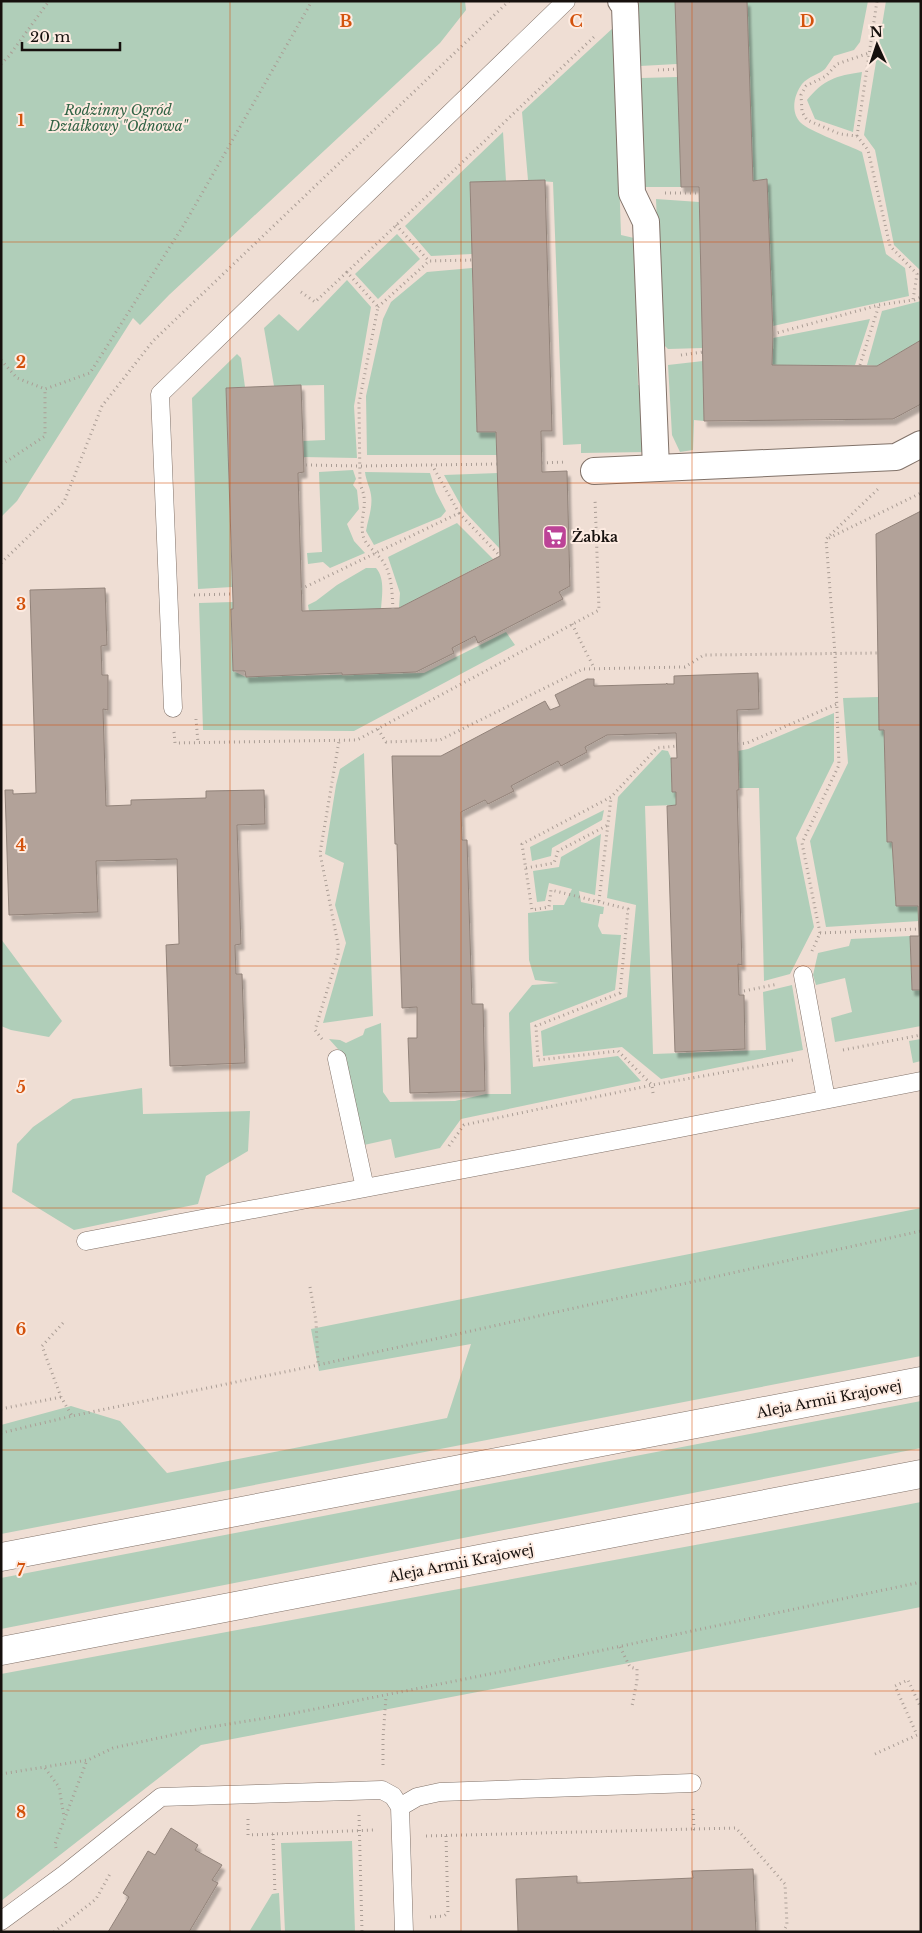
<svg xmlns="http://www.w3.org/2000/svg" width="922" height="1933" font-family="'Libre Baskerville',serif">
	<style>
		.green { fill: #b0ceb9 }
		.building { fill: #b2a299; stroke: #92837a; filter: url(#shadow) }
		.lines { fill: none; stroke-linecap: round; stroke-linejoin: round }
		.service-casing { stroke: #817269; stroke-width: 19 }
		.pedestrian-casing { stroke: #817269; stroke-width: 28 }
		.primary-casing { stroke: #817269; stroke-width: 29 }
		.path { stroke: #aa9d95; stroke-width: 3; stroke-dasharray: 1 4; stroke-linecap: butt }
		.service { stroke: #fff; stroke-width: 18 }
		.pedestrian { stroke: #fff; stroke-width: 26 }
		.primary { stroke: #fff; stroke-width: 28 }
		.grid { fill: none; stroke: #d3520c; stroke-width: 1; stroke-opacity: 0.55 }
		.labels { text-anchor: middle; stroke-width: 4; stroke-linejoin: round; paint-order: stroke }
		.park-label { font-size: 14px; font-style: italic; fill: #316345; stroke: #fdebe1 }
		.poi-label { font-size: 14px; font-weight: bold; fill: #16100d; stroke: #fdebe1; text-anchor: start }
		.street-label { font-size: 14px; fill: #16100d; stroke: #fdebe1 }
		.grid-label { font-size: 16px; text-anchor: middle; font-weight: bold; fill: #d3520c; stroke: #fdebe1; stroke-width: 4; stroke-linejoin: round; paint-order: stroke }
	</style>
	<defs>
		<filter id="shadow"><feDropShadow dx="3" dy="5.5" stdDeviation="1" flood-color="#0004"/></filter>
	</defs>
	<rect width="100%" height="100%" fill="#efded4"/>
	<!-- green -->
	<path class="green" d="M 1,1 L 465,1 L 466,10 L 440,43 L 169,295 L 140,325 L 133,318 L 17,501 L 1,517 Z
		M 641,1 L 675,1 L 677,64 L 640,66 L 636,6 Z
		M 747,1 L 868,1 L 860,42 L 854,50 L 834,56 C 831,60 828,65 825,69 C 818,75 809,76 802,84 C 794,95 790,112 801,123 C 809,131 850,146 862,152 L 886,254 L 905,268 L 909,296 L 773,326 L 767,179 L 753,181 Z
		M 886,1 L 921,1 L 921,271 L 894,245 L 875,150 L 864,135 Z
		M 614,27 L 621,235 L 634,238 L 638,385 L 646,388 L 647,452 L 581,453 L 581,444 L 563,445 L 553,182 L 528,180 L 522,112 Z
		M 862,72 L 853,132 L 815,119 L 807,100 C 824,79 836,76 862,72 Z
		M 678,77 L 681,187 L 644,187 L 641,78 Z
		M 503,132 L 506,181 L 470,183 L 472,254 L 431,256 L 405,226 Z
		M 656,199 L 699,202 L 703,348 L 668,349 L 662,343 Z
		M 397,234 L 420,259 L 378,299 L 355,274 Z
		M 472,268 L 477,432 L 496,432 L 497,455 L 367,455 L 366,396 L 383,319 L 391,302 L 427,272 Z
		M 347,280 L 371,307 L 354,406 L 357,458 L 303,457 L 303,441 L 325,440 L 324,385 L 274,386 L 264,328 L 279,314 L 298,331 Z
		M 921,301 L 921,340 L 877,366 L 867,365 L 882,311 Z
		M 870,319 L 855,365 L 772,365 L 773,338 Z
		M 237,354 L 241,358 L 245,387 L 226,388 L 232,587 L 198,589 L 192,398 Z
		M 703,361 L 704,421 L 694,420 L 693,450 L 680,452 L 672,435 L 668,365 Z
		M 353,470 L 356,479 L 353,485 L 357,490 L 359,509 L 347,524 L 354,541 L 365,553 L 330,568 L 323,562 L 308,564 L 307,553 L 322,552 L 319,472 Z
		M 365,472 L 430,473 L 436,492 L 446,511 L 441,517 L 374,545 L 366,531 C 368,519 373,507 371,495 C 370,487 366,481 365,472 Z
		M 498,473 L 500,549 L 464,511 L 444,475 Z
		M 457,523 L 493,559 L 399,608 L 400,593 L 388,557 Z
		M 366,568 L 376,568 C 385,578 382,595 381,609 L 309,611 L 308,605 L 316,601 L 337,585 Z
		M 233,602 L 233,609 L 231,610 L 233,671 L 246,677 L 424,673 L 506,632 L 515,645 L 354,731 L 203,730 L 199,603 Z
		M 879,697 L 879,730 L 884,730 L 887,842 L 892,842 L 896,906 L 918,906 L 919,921 L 826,927 L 810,841 L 848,763 L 843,698 Z
		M 834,713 L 834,761 L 796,838 L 814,927 L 790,974 L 764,981 L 759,788 L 739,788 L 738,751 L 748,749 Z
		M 662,750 L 668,751 L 671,758 L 672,792 L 676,792 L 676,805 L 645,806 L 653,1054 L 766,1050 L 763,992 L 792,985 L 803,1050 L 661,1079 L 622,1047 L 543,1056 L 541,1031 L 627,997 L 636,905 L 607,898 L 618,797 Z
		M 364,753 L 373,1016 L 323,1023 L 346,943 L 335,905 L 344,863 L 325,854 L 336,785 L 340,769 Z
		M 604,810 L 602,820 L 552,848 L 551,856 L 532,861 L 530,847 Z
		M 601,834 L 595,895 L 579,891 L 581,902 L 604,907 L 603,914 L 600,914 L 598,926 L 602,934 L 621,935 L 615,990 L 530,1023 L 533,1067 L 618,1056 L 641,1081 L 461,1119 L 440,1148 L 395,1158 L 391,1139 L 364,1145 L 346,1058 L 329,1039 L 340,1040 L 346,1043 L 363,1035 L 365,1029 L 381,1023 L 383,1092 L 390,1102 L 455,1101 L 486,1094 L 511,1094 L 509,1013 L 532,985 L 559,983 L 535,980 L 529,960 L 528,913 L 553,910 L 553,905 L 564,905 L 572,889 L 549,883 L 545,901 L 537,902 L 533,871 L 559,867 L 561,857 Z
		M 910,936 L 912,990 L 921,990 L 921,1026 L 835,1042 L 831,1018 L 852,1012 L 845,978 L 816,985 L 813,975 L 818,953 L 849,946 L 851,939 Z
		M 1,939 L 62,1021 L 49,1037 L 11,1030 L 1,1026 Z
		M 921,1039 L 921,1061 L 913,1063 L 909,1041 Z
		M 142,1088 L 143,1114 L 250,1111 L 248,1151 L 206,1176 L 198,1204 L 74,1230 L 12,1192 L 17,1144 L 33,1127 L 73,1099 Z
		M 921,1208 L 921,1356 L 1,1534 L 1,1425 L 71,1406 L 120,1421 L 167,1473 L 447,1418 L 471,1344 L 319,1371 L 311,1329 Z
		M 921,1401 L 921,1448 L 1,1629 L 1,1578 Z
		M 921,1502 L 921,1607 L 201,1745 L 1,1901 L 1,1674 L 765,1532 Z
		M 352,1841 L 355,1932 L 285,1932 L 281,1843 Z
		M 279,1893 L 281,1932 L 249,1932 L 272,1894 Z"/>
	<!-- building -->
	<path class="building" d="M 675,1 L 747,1 L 753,181 L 767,179 L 773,334 L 772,365 L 877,366 L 921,340 L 921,404 L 893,419 L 704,421 L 699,187 L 681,187 Z
		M 545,180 L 552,431 L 541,431 L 542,472 L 567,471 L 570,586 L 559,592 L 563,599 L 478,643 L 475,636 L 452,648 L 454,653 L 416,672 L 342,675 L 342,673 L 246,677 L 245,671 L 233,671 L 231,609 L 233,609 L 233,602 L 226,388 L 301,385 L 304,472 L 298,473 L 302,611 L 399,608 L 500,556 L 496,432 L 477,432 L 470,182 Z
		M 921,511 L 921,990 L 912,990 L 910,936 L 919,936 L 918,906 L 896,906 L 892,842 L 887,842 L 884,730 L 879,730 L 876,534 Z
		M 105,588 L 107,645 L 101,646 L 102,675 L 108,675 L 108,710 L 103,709 L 106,806 L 131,805 L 131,800 L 206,798 L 206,791 L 264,790 L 265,824 L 237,825 L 241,944 L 235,945 L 236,974 L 242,974 L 245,1063 L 170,1066 L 166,945 L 179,944 L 177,859 L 96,861 L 98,912 L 9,915 L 5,790 L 13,790 L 13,794 L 36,793 L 30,590 Z
		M 758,673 L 759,709 L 737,710 L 739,790 L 737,790 L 742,965 L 738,964 L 739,995 L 744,995 L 745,1049 L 675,1052 L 667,806 L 676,805 L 676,792 L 672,792 L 671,758 L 677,758 L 676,733 L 607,735 L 585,747 L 587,752 L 561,766 L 558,761 L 511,786 L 514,791 L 488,804 L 485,800 L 461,812 L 462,840 L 467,840 L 472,1004 L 483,1004 L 485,1091 L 410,1093 L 408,1038 L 417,1038 L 417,1007 L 402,1008 L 397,844 L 395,844 L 392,756 L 441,756 L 545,701 L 550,710 L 560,706 L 555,695 L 587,679 L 594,679 L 594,686 L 666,684 L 667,683 L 667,684 L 674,684 L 674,676 Z
		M 171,1828 L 198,1845 L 195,1850 L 222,1865 L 212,1880 L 218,1883 L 189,1932 L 108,1932 L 129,1897 L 123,1893 L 148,1851 L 155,1855 Z
		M 753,1869 L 756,1932 L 518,1932 L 516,1879 L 577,1876 L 577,1883 L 693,1878 L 692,1871 Z"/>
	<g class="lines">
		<defs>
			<path id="service" d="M 173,708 L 160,394 L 566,1
				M 803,975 L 826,1099
				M 337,1059 L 365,1188
				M 86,1241 L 665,1131 L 921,1081
				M 400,1807 L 417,1797 L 440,1792 L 692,1783
				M 1,1921 L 65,1874 L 161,1797 L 382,1790 L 393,1796 L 400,1807 L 404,1932"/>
			<path id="pedestrian" d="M 621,1 L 625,6 L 632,193 L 646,222 L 656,468
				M 594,471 L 896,457 L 921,444"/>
			<path id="primary" d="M 1,1557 L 921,1381
				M 1,1651 L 921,1474"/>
		</defs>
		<!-- service casing -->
		<use href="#service" class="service-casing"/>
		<!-- pedestrian casing -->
		<use href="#pedestrian" class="pedestrian-casing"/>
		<!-- primary casing -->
		<use href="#primary" class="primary-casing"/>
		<!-- path -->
		<path class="path" d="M 1,64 L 9,56 L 49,1
			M 658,70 L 677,69
			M 857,136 L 877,1
			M 665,193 L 699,193
			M 396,225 L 429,261 L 472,260
			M 301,292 L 315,302 L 347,272
			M 914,300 L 921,297
			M 378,307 L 429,261
			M 773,334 L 879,305 L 913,300 L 917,274 L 890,246 L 868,150 L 857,136 L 840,134 L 807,120 L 802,112 L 801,95 L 806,86 L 826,76 L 837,64 L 869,53
			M 681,355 L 703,352
			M 1,360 L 17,378 L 45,389
			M 860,365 L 879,305
			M 1,462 L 4,463 L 45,436 L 45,389 L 90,373 L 185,223 L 312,1
			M 542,463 L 566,462
			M 306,465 L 360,466 L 498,464
			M 459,513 L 500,556
			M 829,538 L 921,493
			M 1,563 L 64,502 L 102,406 L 153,341 L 509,1
			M 301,589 L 459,513 L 432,465
			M 194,595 L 232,594
			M 393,609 C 392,593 392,576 384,563 C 378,553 365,546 363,535 C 359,516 370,503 360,485 L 359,403 L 378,307 L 347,272 L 596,35
			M 572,624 L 594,668
			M 196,719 L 198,743
			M 378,729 L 386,742 L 440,740 L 583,669 L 685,667 L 704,655 L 878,653
			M 174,732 L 175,743 L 357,740 L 599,610 L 595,499
			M 738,744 L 747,743 L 837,704
			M 526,868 L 554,863 L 558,851 L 608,825
			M 599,901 L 611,798
			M 820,933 L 919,929
			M 812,951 L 820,933 L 802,843 L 839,765 L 835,654 L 826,539 L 878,489
			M 744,991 L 778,984
			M 322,1039 L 315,1030 L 338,955 L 338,944 L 320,853 L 339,741
			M 843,1050 L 921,1035
			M 653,1093 L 652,1085 L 618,1051 L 538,1060 L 536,1026 L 620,993 L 628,909 L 551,890 L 549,907 L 532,910 L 522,844 L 611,797 L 657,748 L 677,746
			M 449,1146 L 464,1125 L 652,1085 L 793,1060
			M 310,1287 L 316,1321 L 318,1365
			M 63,1323 L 42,1346 L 61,1397 L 72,1416
			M 1,1409 L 61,1397
			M 1,1433 L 72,1416 L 318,1365 L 921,1231
			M 620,1647 L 630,1667 L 637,1669 L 637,1681 L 632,1706
			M 875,1754 L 917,1735 L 895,1686 L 908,1680 L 921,1708
			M 383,1765 L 383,1738 L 386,1696
			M 45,1768 L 59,1787 L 64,1817
			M 1,1774 L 88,1760 L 113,1748 L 204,1728 L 285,1715 L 505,1671 L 921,1582
			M 693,1809 L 694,1829 L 736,1828 L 785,1884 L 787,1925 L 783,1932
			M 359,1815 L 362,1932
			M 248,1819 L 248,1835 L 375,1830
			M 273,1834 L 275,1894
			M 426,1836 L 694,1829
			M 56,1848 L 55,1844 L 87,1760
			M 430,1917 L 444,1916 L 448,1913 L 446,1836
			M 54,1932 L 96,1899 L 111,1872"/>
		<!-- service -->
		<use href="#service" class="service"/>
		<!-- pedestrian -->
		<use href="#pedestrian" class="pedestrian"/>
		<!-- primary -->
		<use href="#primary" class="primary"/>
	</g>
	<!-- grid -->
	<path class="grid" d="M 230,1 L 230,1932M 461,1 L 461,1932M 692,1 L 692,1932M 1,242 L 921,242M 1,483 L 921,483M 1,725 L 921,725M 1,966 L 921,966M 1,1208 L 921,1208M 1,1450 L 921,1450M 1,1691 L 921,1691"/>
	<!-- icons -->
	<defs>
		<symbol id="supermarket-square" viewBox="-11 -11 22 22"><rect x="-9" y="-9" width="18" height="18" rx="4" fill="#bc4397" stroke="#fdebe1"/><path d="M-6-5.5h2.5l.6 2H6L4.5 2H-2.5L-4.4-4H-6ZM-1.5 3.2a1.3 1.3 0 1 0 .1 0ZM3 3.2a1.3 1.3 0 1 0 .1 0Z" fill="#fff"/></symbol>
	</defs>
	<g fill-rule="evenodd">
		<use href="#supermarket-square" x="541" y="523" width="28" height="28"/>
	</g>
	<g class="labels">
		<!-- park labels -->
		<g class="park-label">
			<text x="118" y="115">Rodzinny Ogród<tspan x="118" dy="16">Działkowy "Odnowa"</tspan></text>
		</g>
		<!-- poi labels -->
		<g class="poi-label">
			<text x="572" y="542">Żabka</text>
		</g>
		<!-- street labels -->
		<g class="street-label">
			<text transform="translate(829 1399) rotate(-11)" y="5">Aleja Armii Krajowej</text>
			<text transform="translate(461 1563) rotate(-11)" y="5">Aleja Armii Krajowej</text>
		</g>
	</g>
	<g class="grid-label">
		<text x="346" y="27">B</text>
		<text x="576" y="27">C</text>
		<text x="807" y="27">D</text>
		<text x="21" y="126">1</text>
		<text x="21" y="368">2</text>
		<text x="21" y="610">3</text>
		<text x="21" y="851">4</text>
		<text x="21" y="1093">5</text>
		<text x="21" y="1335">6</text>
		<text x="21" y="1576">7</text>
		<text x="21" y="1818">8</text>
	</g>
	<!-- border -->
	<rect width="922" height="1933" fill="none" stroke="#16100d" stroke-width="5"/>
	<!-- north arrow -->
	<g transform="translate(877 45) rotate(357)" stroke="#fdebe1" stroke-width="4" paint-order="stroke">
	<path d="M0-4L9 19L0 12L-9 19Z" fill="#16100d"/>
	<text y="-8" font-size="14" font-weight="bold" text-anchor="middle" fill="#16100d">N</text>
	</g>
	<!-- scale -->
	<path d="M22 42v8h98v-8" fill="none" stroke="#16100d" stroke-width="2.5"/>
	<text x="30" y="42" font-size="15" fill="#16100d" stroke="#fdebe1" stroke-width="4" paint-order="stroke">20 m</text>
</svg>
